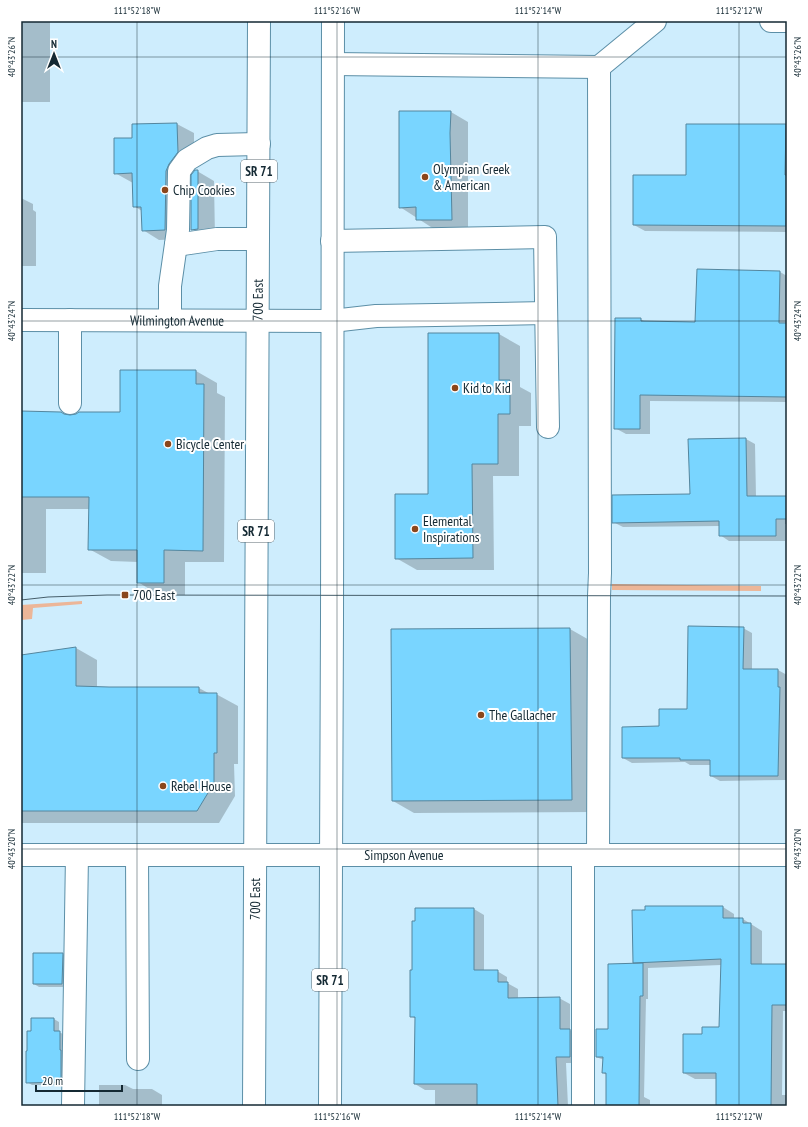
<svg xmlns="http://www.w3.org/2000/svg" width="808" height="1127" font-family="'PT Sans Narrow',sans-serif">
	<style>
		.green { fill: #ecb698 }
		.shadow { fill: #0003 }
		.building { fill: #79d5ff; stroke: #54869e }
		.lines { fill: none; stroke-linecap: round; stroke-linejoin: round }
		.minor-casing { stroke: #5c8fa7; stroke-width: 24 }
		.major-casing { stroke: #5c8fa7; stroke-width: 24 }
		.minor { stroke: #fff; stroke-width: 22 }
		.major { stroke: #fff; stroke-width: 22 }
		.tram { stroke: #465e6a; stroke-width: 1 }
		.ticks { fill: none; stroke: #142933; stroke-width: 1; stroke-opacity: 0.45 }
		.poi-dot { fill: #8b461b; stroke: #fff; stroke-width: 1.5 }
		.labels { text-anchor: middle; stroke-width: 4; stroke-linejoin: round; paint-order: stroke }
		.shield { fill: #fff; stroke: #5a6970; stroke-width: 1 }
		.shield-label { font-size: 13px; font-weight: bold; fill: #142933 }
		.poi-label { font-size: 14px; fill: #142933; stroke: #fff; text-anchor: start }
		.street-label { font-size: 14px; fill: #142933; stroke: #fff }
		.neatline { fill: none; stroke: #142933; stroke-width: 1.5 }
		.ticks-label { font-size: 10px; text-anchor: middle; fill: #142933 }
	</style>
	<rect width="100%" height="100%" fill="#ceedfd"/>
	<!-- green -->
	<path class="green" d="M 612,584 L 761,586 L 761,591 L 612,590 Z
		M 82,601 L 82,604 L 33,608 L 32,619 L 21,620 L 21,605 Z"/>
	<!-- shadow -->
	<path class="shadow" d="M 21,21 L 50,21 L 50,102 L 21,102 Z
		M 422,21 L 620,21 L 620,22 L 425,22 Z
		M 400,112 L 451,112 L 468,122 L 468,229 L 434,229 L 400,207 Z
		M 177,124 L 194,133 L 194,162 L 185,173 L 182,239 L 159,240 L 143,230 L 142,211 L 134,206 L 133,183 L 115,173 L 133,139 L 133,125 Z
		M 786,125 L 787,126 L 787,232 L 645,231 L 634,225 L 687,176 Z
		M 197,171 L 214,181 L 215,238 L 208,239 L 192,229 Z
		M 21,198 L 33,204 L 33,210 L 36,212 L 36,266 L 21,266 Z
		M 780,272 L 787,276 L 787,402 L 650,401 L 650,434 L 626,434 L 615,428 L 640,319 L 646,322 L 696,323 Z
		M 429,334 L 499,334 L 520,346 L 520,387 L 531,393 L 531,426 L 519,426 L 519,476 L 493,476 L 494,570 L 417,570 L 396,558 L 429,495 Z
		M 196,371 L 217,383 L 217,393 L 225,397 L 224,562 L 185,562 L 185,595 L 159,595 L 138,582 L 138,562 L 111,561 L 89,549 L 90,509 L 46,509 L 46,573 L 21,573 L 21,412 L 67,416 L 121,413 Z
		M 746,439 L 755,444 L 756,497 L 787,497 L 787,524 L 785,524 L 785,541 L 729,541 L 720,535 L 720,526 L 623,527 L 613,522 L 691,495 Z
		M 743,628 L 752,633 L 752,670 L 778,670 L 787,675 L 787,780 L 720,781 L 711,776 L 711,765 L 690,765 L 685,762 L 632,763 L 623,758 L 660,727 L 688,710 Z
		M 570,629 L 591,641 L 593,812 L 414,813 L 393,801 L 392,630 Z
		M 76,648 L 97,660 L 97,688 L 199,688 L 210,694 L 216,694 L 238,706 L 238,764 L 234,764 L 235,796 L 219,823 L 21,823 L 21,656 Z
		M 723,907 L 734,914 L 734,919 L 743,919 L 762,931 L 762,965 L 787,965 L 787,1011 L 783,1011 L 782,1095 L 787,1095 L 787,1106 L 717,1106 L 717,1079 L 695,1079 L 684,1073 L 703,1035 L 720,1028 L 721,965 L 648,968 L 648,999 L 646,999 L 644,1097 L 650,1100 L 650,1106 L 607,1106 L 607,1075 L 603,1073 L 604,1060 L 596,1057 L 638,964 L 634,962 Z
		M 416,909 L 474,909 L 484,915 L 484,971 L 497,971 L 507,977 L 507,983 L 518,989 L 518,999 L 559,998 L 570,1004 L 570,1030 L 580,1036 L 580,1063 L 566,1063 L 568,1106 L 435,1106 L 435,1090 L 425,1090 L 415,1084 L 416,1019 L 411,1016 Z
		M 63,954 L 68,958 L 68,987 L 39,987 L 34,984 Z
		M 54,1019 L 59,1022 L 59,1032 L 65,1035 L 66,1085 L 32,1085 L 27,1082 L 28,1052 L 32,1032 Z
		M 99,1085 L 125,1085 L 133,1089 L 152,1089 L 162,1095 L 162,1106 L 99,1106 Z"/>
	<!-- building -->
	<path class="building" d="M 399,111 L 451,111 L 450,133 L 452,220 L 416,220 L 416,207 L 399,208 Z
		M 177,123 L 178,152 L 169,164 L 166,171 L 165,230 L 142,231 L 141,207 L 133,207 L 132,173 L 114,174 L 114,138 L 132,138 L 132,124 Z
		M 686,124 L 786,124 L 785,175 L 787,175 L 786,226 L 633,225 L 633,175 L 686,175 Z
		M 195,170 L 198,170 L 198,229 L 191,230 L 191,175 Z
		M 697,269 L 780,271 L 779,323 L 787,323 L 787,397 L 640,395 L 640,429 L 614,429 L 615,318 L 641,318 L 641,321 L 695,322 Z
		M 428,333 L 499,333 L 499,380 L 510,380 L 510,414 L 498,414 L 498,464 L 472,464 L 473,558 L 395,559 L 395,494 L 428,494 Z
		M 120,370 L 196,370 L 196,384 L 204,384 L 203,551 L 164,550 L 164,583 L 137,583 L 137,550 L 88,550 L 89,497 L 21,497 L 21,411 L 61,412 L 64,414 L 70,415 L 76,414 L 79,412 L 120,412 Z
		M 746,438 L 747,496 L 787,496 L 787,519 L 776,519 L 776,536 L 719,536 L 719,521 L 612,523 L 612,495 L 690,494 L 688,439 Z
		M 688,626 L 744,627 L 743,669 L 778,669 L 778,687 L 780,687 L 778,776 L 710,776 L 710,760 L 680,760 L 680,758 L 622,758 L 622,727 L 659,726 L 659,709 L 687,709 Z
		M 570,628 L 572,800 L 392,801 L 391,629 Z
		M 76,647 L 76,686 L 109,687 L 199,687 L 199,693 L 217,693 L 217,753 L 214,753 L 214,783 L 197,811 L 21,811 L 21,655 Z
		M 645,906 L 723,906 L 723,918 L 743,918 L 743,923 L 751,923 L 751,964 L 787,964 L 787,1005 L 772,1005 L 771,1106 L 716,1106 L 716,1073 L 683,1073 L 683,1034 L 702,1034 L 702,1027 L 719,1027 L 721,959 L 633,963 L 632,910 L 645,910 Z
		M 415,908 L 474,908 L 474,970 L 498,970 L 498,982 L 508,982 L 508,998 L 560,997 L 560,1029 L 570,1029 L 570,1057 L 556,1057 L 558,1106 L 477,1106 L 477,1084 L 414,1084 L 415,1017 L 410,1017 L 410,970 L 412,970 L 412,921 L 415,921 Z
		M 33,953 L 63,953 L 62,984 L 33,984 Z
		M 643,963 L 643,996 L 640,996 L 639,1106 L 606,1106 L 606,1073 L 602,1073 L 603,1057 L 596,1057 L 596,1029 L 608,1029 L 608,964 Z
		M 31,1018 L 54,1018 L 54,1031 L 60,1031 L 60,1050 L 61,1050 L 61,1082 L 26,1083 L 26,1051 L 27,1051 L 27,1031 L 31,1031 Z"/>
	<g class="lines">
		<defs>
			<g id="minor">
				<path d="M 771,21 L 787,21"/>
				<path d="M 333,64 L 599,67 L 655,21"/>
				<path d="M 332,241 L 545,237 L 548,427"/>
				<path d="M 176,245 L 217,239 L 258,239"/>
				<path id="s1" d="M 21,320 L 332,321 L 376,316 L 546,313"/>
				<path d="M 170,320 L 170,286 L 178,230 L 179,171 L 187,160 L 207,148 L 217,145 L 259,144"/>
				<path d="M 70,403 L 70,320"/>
				<path id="s2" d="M 21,855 L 787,855"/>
				<path d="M 137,855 L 138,1059"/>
				<path d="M 583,855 L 583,1106"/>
				<path d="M 598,855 L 599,596 L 600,573 L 599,67"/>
				<path d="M 73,1106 L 77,855"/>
			</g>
			<g id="major">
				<path id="s3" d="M 254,1106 L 259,21"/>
				<path d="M 330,1106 L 332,620 L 333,21"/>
			</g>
		</defs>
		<!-- minor casing -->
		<use href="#minor" class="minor-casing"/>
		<!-- major casing -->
		<use href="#major" class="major-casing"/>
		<!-- minor -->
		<use href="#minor" class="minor"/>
		<!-- major -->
		<use href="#major" class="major"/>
		<!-- tram -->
		<path class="tram" d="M 21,600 L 48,597 L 107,595 L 787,596"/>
	</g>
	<!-- ticks -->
	<path class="ticks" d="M 137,21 L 137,1106M 337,21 L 337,1106M 538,21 L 538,1106M 739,21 L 739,1106M 21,57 L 787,57M 21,321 L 787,321M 21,585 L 787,585M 21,849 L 787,849"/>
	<!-- markers -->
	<g class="poi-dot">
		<circle cx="425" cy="177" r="4"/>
		<circle cx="165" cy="190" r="4"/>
		<circle cx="455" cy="388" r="4"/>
		<circle cx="168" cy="444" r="4"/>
		<circle cx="415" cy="529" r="4"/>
		<rect x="121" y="591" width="8" height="8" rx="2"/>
		<circle cx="481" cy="715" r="4"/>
		<circle cx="163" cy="786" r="4"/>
	</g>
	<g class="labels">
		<!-- shield labels -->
		<g class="shield">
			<rect x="241" y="160" width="36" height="22" rx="3"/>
			<rect x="238" y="520" width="36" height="22" rx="3"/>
			<rect x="312" y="969" width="36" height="22" rx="3"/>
		</g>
		<g class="shield-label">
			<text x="259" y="176">SR 71</text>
			<text x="256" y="536">SR 71</text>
			<text x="330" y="985">SR 71</text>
		</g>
		<!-- poi labels -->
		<g class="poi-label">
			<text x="433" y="174">Olympian Greek<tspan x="433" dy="16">&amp; American</tspan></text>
			<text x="173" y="195">Chip Cookies</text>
			<text x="463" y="393">Kid to Kid</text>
			<text x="176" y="449">Bicycle Center</text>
			<text x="423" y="526">Elemental<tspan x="423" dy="16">Inspirations</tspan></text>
			<text x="133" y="600">700 East</text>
			<text x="489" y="720">The Gallacher</text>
			<text x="171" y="791">Rebel House</text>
		</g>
		<!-- street labels -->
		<g class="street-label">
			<text dy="5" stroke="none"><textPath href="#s3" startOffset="806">700 East</textPath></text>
			<text dy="5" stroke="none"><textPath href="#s1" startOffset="156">Wilmington Avenue</textPath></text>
			<text dy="5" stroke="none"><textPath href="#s2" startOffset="383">Simpson Avenue</textPath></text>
			<text dy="5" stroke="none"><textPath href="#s3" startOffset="207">700 East</textPath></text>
		</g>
	</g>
	<!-- border -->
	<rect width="808" height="1127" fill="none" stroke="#ffffff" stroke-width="44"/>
	<!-- north arrow -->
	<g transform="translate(54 54)" stroke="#ffffff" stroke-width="3" paint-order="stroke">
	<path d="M0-3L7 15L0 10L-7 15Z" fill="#142933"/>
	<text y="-6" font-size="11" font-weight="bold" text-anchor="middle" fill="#142933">N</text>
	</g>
	<!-- scale -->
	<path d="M36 1085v6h86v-6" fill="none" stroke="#142933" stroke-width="2"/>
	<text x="42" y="1085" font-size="12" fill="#142933" stroke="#ffffff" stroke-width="3" paint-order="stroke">20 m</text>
	<rect x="22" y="22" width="764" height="1083" class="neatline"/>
	<g class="ticks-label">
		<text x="137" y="14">111°52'18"W</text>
		<text x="337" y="14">111°52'16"W</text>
		<text x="538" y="14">111°52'14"W</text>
		<text x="739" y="14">111°52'12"W</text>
		<text transform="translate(11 57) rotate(-90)" y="4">40°43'26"N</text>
		<text transform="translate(797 57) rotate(-90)" y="4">40°43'26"N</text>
		<text transform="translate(11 321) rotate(-90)" y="4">40°43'24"N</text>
		<text transform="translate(797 321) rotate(-90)" y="4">40°43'24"N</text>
		<text transform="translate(11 585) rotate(-90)" y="4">40°43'22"N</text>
		<text transform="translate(797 585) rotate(-90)" y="4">40°43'22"N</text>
		<text transform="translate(11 849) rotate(-90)" y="4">40°43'20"N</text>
		<text transform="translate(797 849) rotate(-90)" y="4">40°43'20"N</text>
		<text x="137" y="1120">111°52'18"W</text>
		<text x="337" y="1120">111°52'16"W</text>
		<text x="538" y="1120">111°52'14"W</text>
		<text x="739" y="1120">111°52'12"W</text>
	</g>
</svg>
